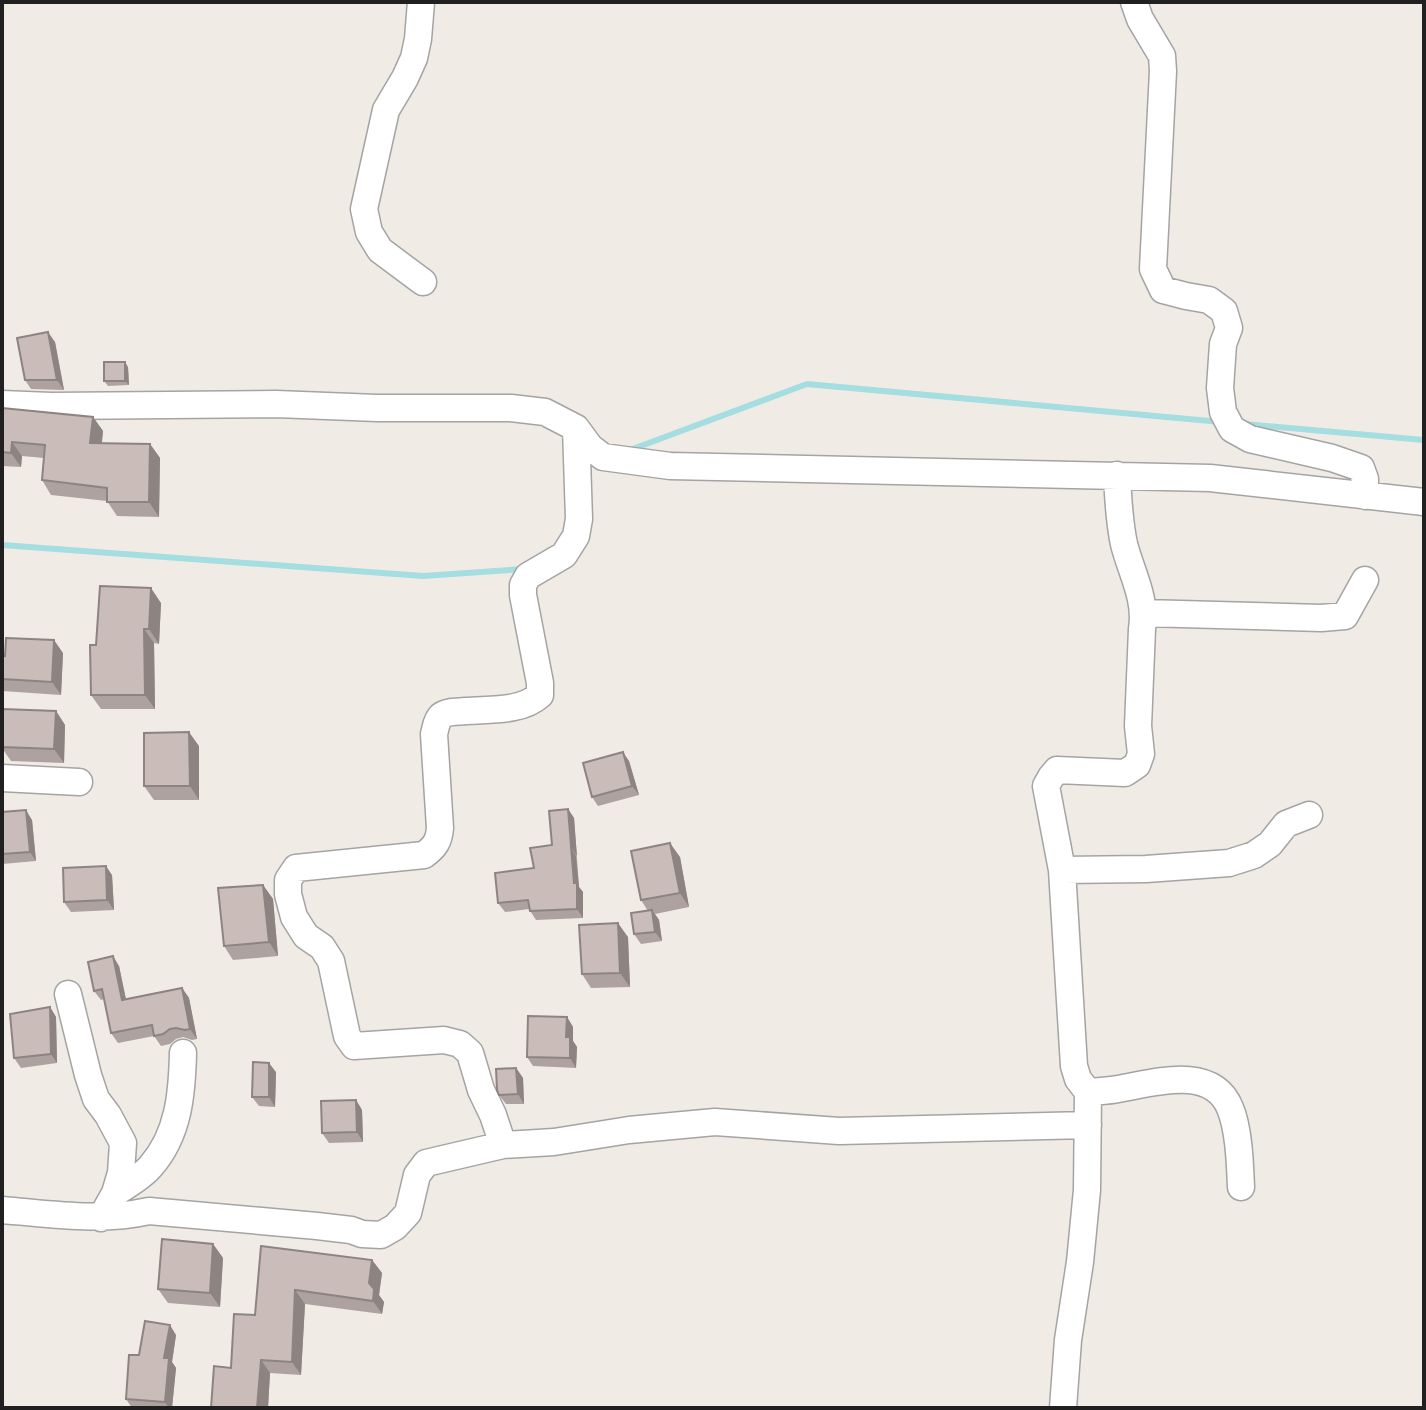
<svg xmlns="http://www.w3.org/2000/svg" width="1426" height="1410" font-family="'DM Sans',sans-serif">
	<style>
		.lines { fill: none; stroke-linecap: round; stroke-linejoin: round }
		.stream { stroke: #a5dee0; stroke-width: 6 }
		.minor-casing { stroke: #a4a4a4; stroke-width: 29 }
		.minor { stroke: #fff; stroke-width: 26 }
		.wall { fill: #ada29f }
		.shaded-wall { fill: #8d8482 }
		.building { fill: #c9bcb9; stroke: #8d8482; stroke-width: 2 }
	</style>
	<rect width="100%" height="100%" fill="#f1ebe6"/>
	<g class="lines">
		<!-- stream -->
		<path class="stream" d="M 1244,424 L 1424,440
			M 630,450 L 807,384 L 1221,422
			M 2,545 L 423,576 L 523,569"/>
		<defs>
			<path id="minor" d="M 421,2 L 418,39 L 414,58 L 405,78 L 386,110 L 364,209 L 369,232 L 380,250 L 423,282
				M 1134,2 L 1140,19 L 1162,56 L 1163,71 L 1153,269 L 1163,290 L 1186,296 L 1209,300 L 1224,311 L 1229,328 L 1223,344 L 1220,388 L 1223,412 L 1232,429 L 1250,439 L 1332,458 L 1361,468 L 1365,479 L 1365,496
				M 2,404 L 51,406 L 276,404 L 377,408 L 511,408 L 545,412 L 576,428 L 590,447 L 603,457 L 670,466 L 1210,478 L 1424,502
				M 1144,613 L 1321,618 L 1345,616 L 1365,580
				M 2,778 L 79,782
				M 1062,870 L 1146,869 L 1229,863 L 1254,855 L 1270,844 L 1286,824 L 1309,815
				M 68,994 L 88,1075 L 96,1099 L 108,1115 L 123,1143 L 121,1173 L 115,1193 L 101,1218
				M 1088,1092 C 1098,1091 1108,1091 1118,1089 C 1154,1083 1212,1064 1230,1108 C 1239,1129 1240,1164 1241,1187
				M 503,1145 L 493,1115 L 481,1090 L 470,1053 L 460,1044 L 444,1040 L 354,1046 L 347,1036 L 331,961 L 322,947 L 306,936 L 294,917 L 288,894 L 288,880 L 296,868 L 424,855 C 435,847 439,841 440,828 L 434,734 C 436,727 436,721 441,716 C 447,711 458,712 466,711 C 490,709 521,712 540,695 L 540,683 L 523,595 L 523,585 L 528,576 L 564,555 L 576,536 L 579,519 L 576,428
				M 115,1193 C 127,1185 142,1177 151,1166 C 179,1134 182,1093 183,1053
				M 2,1210 C 52,1214 100,1222 149,1211 L 317,1226 L 351,1230 L 362,1234 L 381,1235 L 395,1227 L 408,1213 L 417,1175 L 426,1163 L 503,1145 L 554,1142 L 629,1130 L 715,1122 L 839,1131 L 1088,1125
				M 1063,1408 L 1068,1340 L 1080,1262 L 1087,1190 L 1088,1092 L 1078,1079 L 1074,1066 L 1062,870 L 1046,786 L 1051,777 L 1057,770 L 1125,773 L 1137,765 L 1141,754 L 1138,726 L 1142,629 C 1147,599 1131,572 1124,544 C 1119,521 1118,498 1117,475"/>
		</defs>
		<!-- minor casing -->
		<use href="#minor" class="minor-casing"/>
		<!-- minor -->
		<use href="#minor" class="minor"/>
	</g>
	<!-- wall -->
	<path class="wall" d="M 55,342 L 64,390 L 31,389 L 25,380 Z
		M 128,367 L 129,385 L 108,386 L 104,381 Z
		M 2,408 L 93,417 L 103,431 L 102,443 L 150,444 L 160,458 L 159,517 L 117,516 L 107,501 L 51,495 L 42,480 L 44,458 L 22,456 L 21,467 L 2,466 Z
		M 161,603 L 159,644 L 154,643 L 155,709 L 101,709 L 91,695 Z
		M 63,653 L 61,695 L 2,691 L 2,655 Z
		M 2,709 L 56,711 L 65,725 L 64,763 L 11,761 L 2,748 Z
		M 199,746 L 199,800 L 154,800 L 144,786 Z
		M 629,761 L 639,795 L 598,806 L 592,797 Z
		M 568,809 L 574,818 L 579,887 L 583,892 L 583,918 L 536,920 L 529,909 L 505,912 L 498,903 L 534,868 L 552,845 Z
		M 2,812 L 32,820 L 36,861 L 2,864 Z
		M 680,857 L 689,907 L 655,914 L 659,920 L 662,941 L 641,944 L 634,934 L 648,911 L 641,900 Z
		M 112,875 L 114,910 L 71,912 L 64,902 Z
		M 263,885 L 273,899 L 278,956 L 233,960 L 224,946 Z
		M 628,937 L 630,987 L 591,988 L 582,974 Z
		M 119,966 L 126,999 L 182,988 L 189,998 L 197,1039 L 192,1040 L 183,1037 L 176,1039 L 170,1044 L 161,1046 L 154,1036 L 118,1043 L 111,1033 L 104,999 L 101,1000 L 94,991 Z
		M 50,1007 L 56,1017 L 57,1063 L 21,1068 L 14,1058 Z
		M 567,1017 L 573,1027 L 573,1041 L 577,1047 L 576,1068 L 533,1066 L 527,1057 Z
		M 516,1068 L 523,1078 L 524,1104 L 506,1104 L 499,1095 Z
		M 276,1072 L 275,1107 L 259,1106 L 252,1097 Z
		M 356,1100 L 362,1110 L 363,1142 L 329,1143 L 322,1133 Z
		M 213,1244 L 223,1258 L 220,1307 L 168,1303 L 158,1289 Z
		M 261,1246 L 372,1260 L 382,1273 L 379,1295 L 384,1302 L 382,1314 L 305,1304 L 301,1375 L 270,1373 L 268,1408 L 211,1408 L 255,1315 Z
		M 176,1335 L 172,1362 L 176,1368 L 172,1408 L 132,1408 L 126,1399 L 139,1355 Z"/>
	<!-- shaded-wall -->
	<path class="shaded-wall" d="M 48,332 L 55,342 L 64,390 L 57,380 Z
		M 125,362 L 128,367 L 129,385 L 125,381 Z
		M 93,417 L 103,431 L 100,457 L 90,443 Z
		M 12,442 L 22,456 L 21,467 L 11,453 Z
		M 150,444 L 160,458 L 159,517 L 149,502 Z
		M 151,588 L 161,603 L 159,644 L 149,629 Z
		M 144,629 L 154,643 L 155,709 L 145,695 Z
		M 54,640 L 63,653 L 61,695 L 52,682 Z
		M 56,711 L 65,725 L 64,763 L 54,749 Z
		M 189,732 L 199,746 L 199,800 L 190,786 Z
		M 623,752 L 629,761 L 639,795 L 632,786 Z
		M 568,809 L 574,818 L 577,856 L 571,847 Z
		M 26,810 L 32,820 L 36,861 L 30,852 Z
		M 670,843 L 680,857 L 689,907 L 680,893 Z
		M 570,847 L 576,856 L 579,887 L 583,892 L 583,918 L 577,909 Z
		M 106,866 L 112,875 L 114,910 L 107,900 Z
		M 263,885 L 273,899 L 278,956 L 269,942 Z
		M 652,910 L 659,920 L 662,941 L 655,932 Z
		M 618,923 L 628,937 L 630,987 L 620,973 Z
		M 113,956 L 119,966 L 128,1010 L 122,1000 Z
		M 182,988 L 189,998 L 197,1039 L 190,1029 Z
		M 50,1007 L 56,1017 L 57,1063 L 51,1054 Z
		M 567,1017 L 573,1027 L 573,1041 L 577,1047 L 576,1068 L 570,1058 L 566,1037 Z
		M 269,1063 L 276,1072 L 275,1107 L 269,1097 Z
		M 516,1068 L 523,1078 L 524,1104 L 518,1094 Z
		M 356,1100 L 362,1110 L 363,1142 L 357,1132 Z
		M 213,1244 L 223,1258 L 220,1307 L 210,1293 Z
		M 372,1260 L 382,1273 L 379,1295 L 384,1302 L 382,1314 L 373,1301 L 369,1283 Z
		M 295,1290 L 305,1304 L 301,1375 L 292,1362 Z
		M 170,1325 L 176,1335 L 172,1362 L 176,1368 L 172,1408 L 169,1408 L 165,1402 L 164,1358 Z
		M 261,1360 L 270,1373 L 268,1408 L 257,1408 Z"/>
	<!-- building -->
	<path class="building" d="M 48,332 L 57,380 L 25,380 L 17,338 Z
		M 104,362 L 125,362 L 125,381 L 104,381 Z
		M 2,408 L 93,417 L 90,443 L 150,444 L 149,502 L 107,502 L 107,488 L 42,480 L 45,445 L 12,442 L 11,453 L 2,452 Z
		M 100,586 L 151,588 L 149,629 L 144,629 L 145,695 L 91,695 L 90,645 L 96,645 Z
		M 6,638 L 54,640 L 52,682 L 2,679 L 2,655 L 5,656 Z
		M 2,709 L 56,711 L 54,749 L 2,747 Z
		M 189,732 L 190,786 L 144,786 L 144,733 Z
		M 623,752 L 632,786 L 592,797 L 583,763 Z
		M 568,809 L 574,883 L 577,883 L 577,909 L 530,911 L 528,900 L 498,903 L 495,873 L 534,868 L 530,848 L 552,845 L 549,811 Z
		M 26,810 L 30,852 L 2,854 L 2,812 Z
		M 670,843 L 680,893 L 641,900 L 631,851 Z
		M 106,866 L 107,900 L 64,902 L 63,868 Z
		M 263,885 L 269,942 L 224,946 L 218,888 Z
		M 652,910 L 655,932 L 634,934 L 631,913 Z
		M 618,923 L 620,973 L 582,974 L 579,925 Z
		M 113,956 L 122,1000 L 182,988 L 190,1029 L 185,1030 L 176,1028 L 170,1029 L 163,1034 L 154,1036 L 152,1025 L 111,1033 L 102,989 L 94,991 L 88,962 Z
		M 50,1007 L 51,1054 L 14,1058 L 10,1014 Z
		M 528,1016 L 567,1017 L 566,1037 L 570,1037 L 570,1058 L 527,1057 Z
		M 253,1062 L 269,1063 L 269,1097 L 252,1097 Z
		M 516,1068 L 518,1094 L 499,1095 L 497,1090 L 496,1069 Z
		M 356,1100 L 357,1132 L 322,1133 L 321,1101 Z
		M 162,1239 L 213,1244 L 210,1293 L 158,1289 Z
		M 261,1246 L 372,1260 L 369,1283 L 374,1289 L 373,1301 L 295,1290 L 292,1362 L 261,1360 L 257,1408 L 211,1408 L 214,1366 L 231,1368 L 234,1314 L 255,1315 Z
		M 145,1321 L 170,1325 L 164,1358 L 169,1358 L 165,1402 L 126,1399 L 129,1355 L 139,1355 Z"/>
	<!-- border -->
	<rect width="1426" height="1410" fill="none" stroke="#202020" stroke-width="8"/>
</svg>
